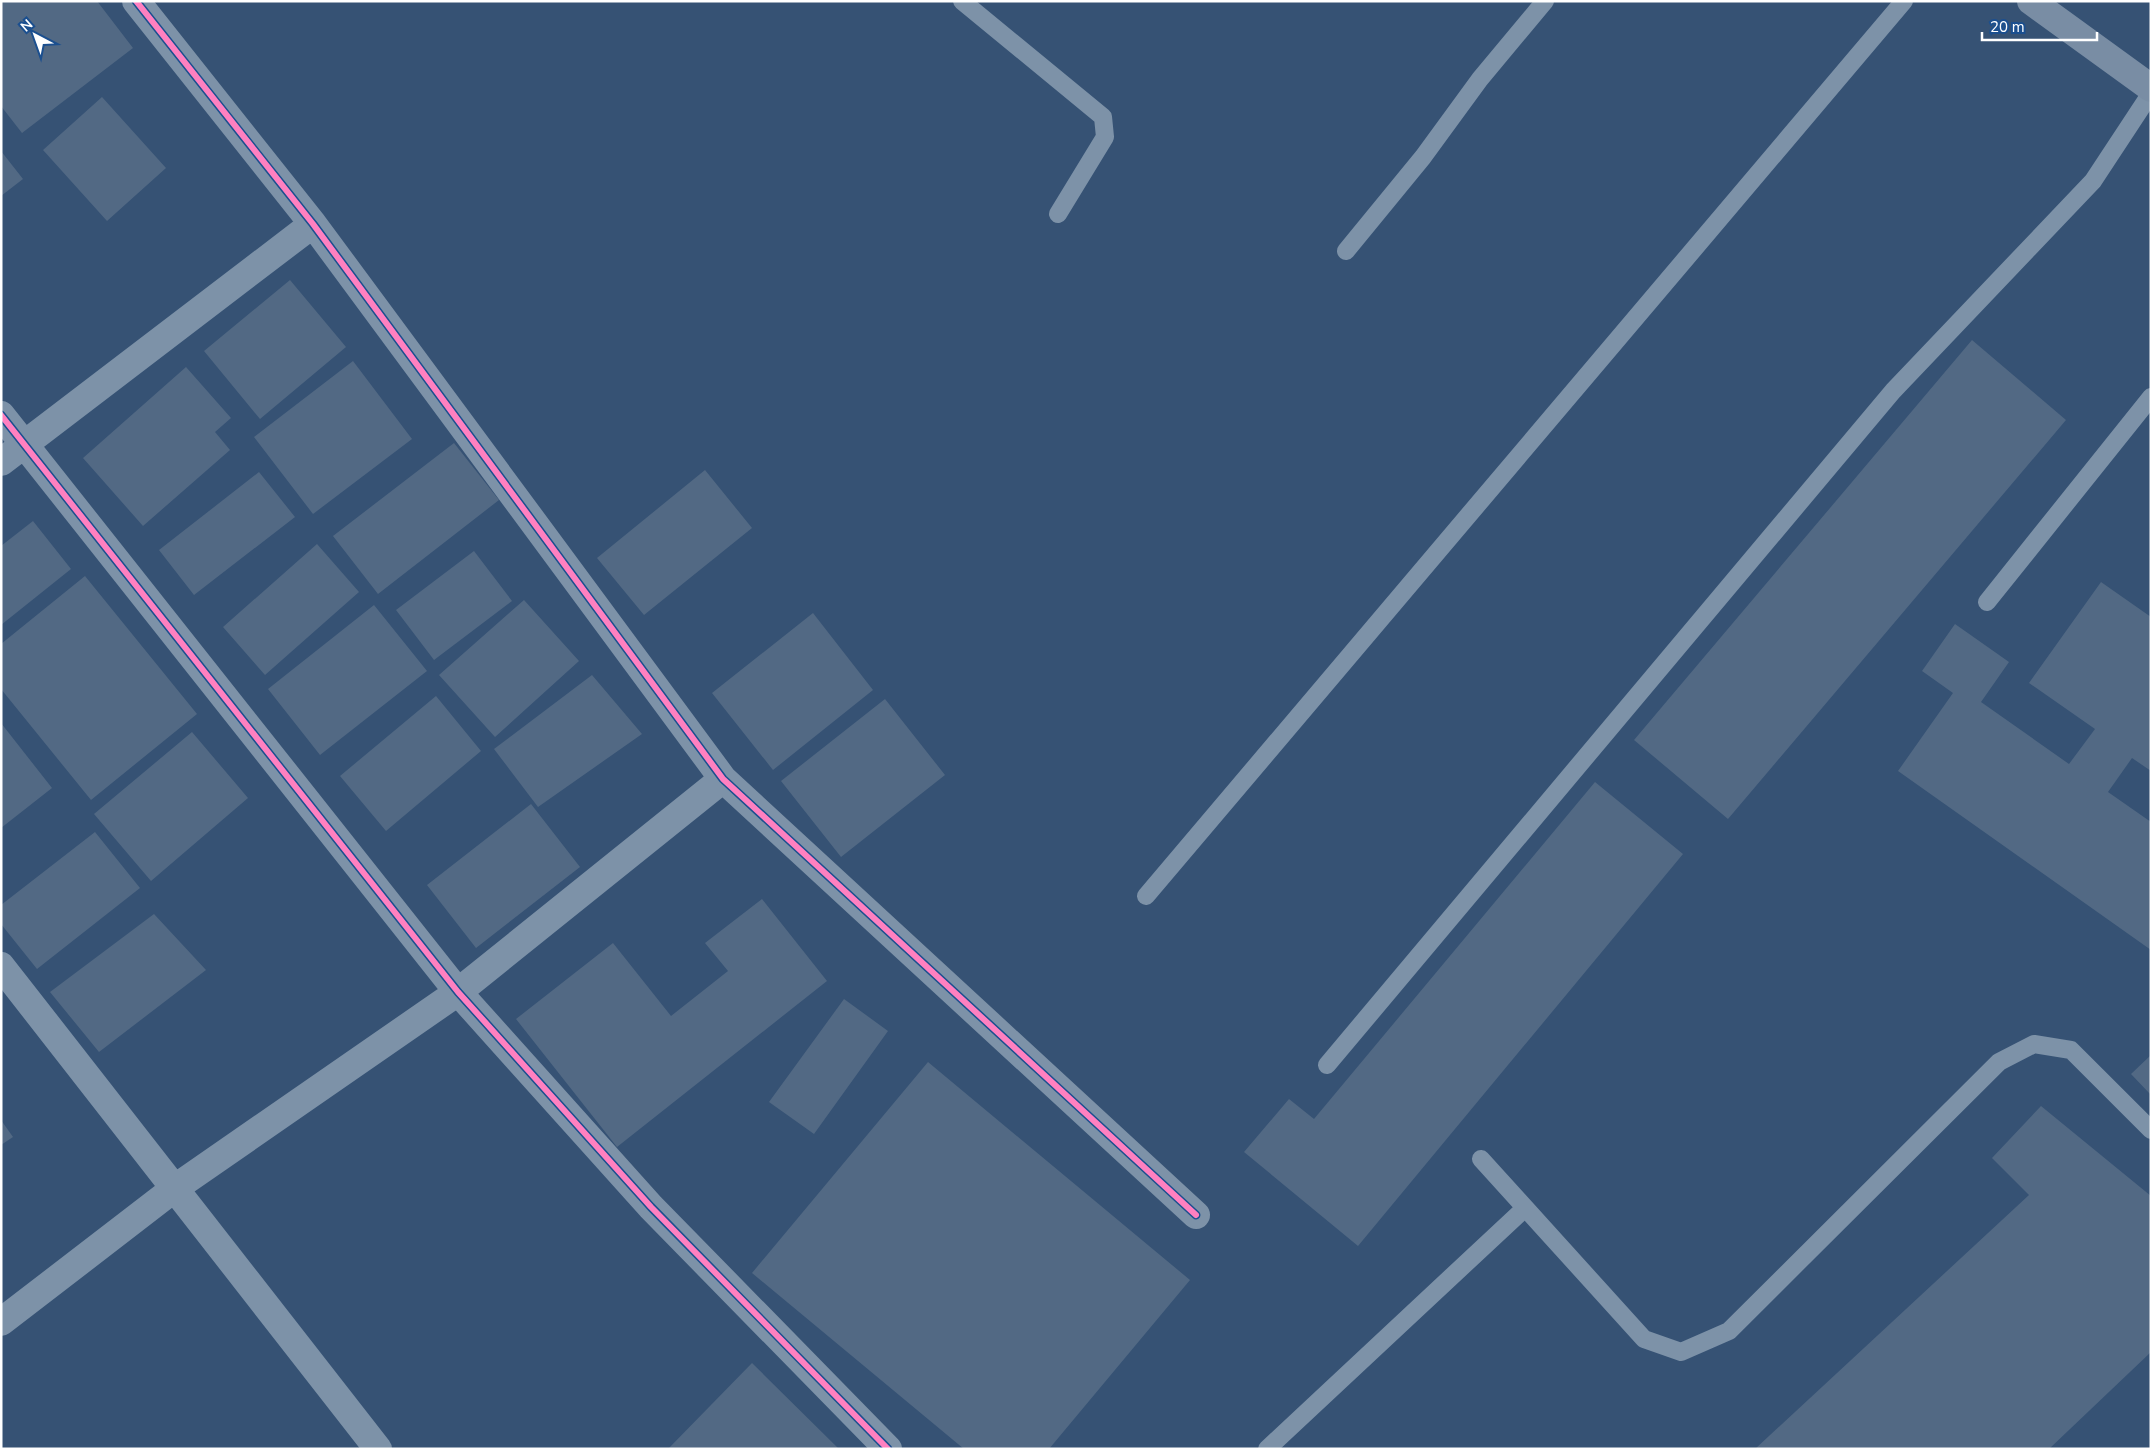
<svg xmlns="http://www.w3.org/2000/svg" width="2152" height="1450" font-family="'Nunito Sans',sans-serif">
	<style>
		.building { fill: #526984 }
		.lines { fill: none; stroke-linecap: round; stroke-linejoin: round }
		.lane { stroke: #7d92a8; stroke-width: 18 }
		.street { stroke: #7d92a8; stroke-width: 28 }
		.secondary { stroke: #798da4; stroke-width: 28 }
		.cycleway-casing { stroke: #1b4f8f; stroke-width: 9 }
		.cycleway { stroke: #ff80c0; stroke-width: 6 }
	</style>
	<rect width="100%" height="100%" fill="#365274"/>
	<!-- building -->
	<path class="building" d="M 1,1 L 97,1 L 133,48 L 22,133 L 1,106 Z
		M 102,97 L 166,168 L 107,221 L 43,150 Z
		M 1,151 L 23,179 L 1,196 Z
		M 290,280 L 346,347 L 260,419 L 204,351 Z
		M 1972,340 L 2066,420 L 1728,819 L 1634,740 Z
		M 353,361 L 412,439 L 313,514 L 254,437 Z
		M 186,367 L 231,418 L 215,432 L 230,450 L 143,526 L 83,458 Z
		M 454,443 L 499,500 L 378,594 L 333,536 Z
		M 705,470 L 752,528 L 644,615 L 597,558 Z
		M 259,472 L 295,517 L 194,595 L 159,550 Z
		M 33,521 L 71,569 L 1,625 L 1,546 Z
		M 317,544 L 359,592 L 265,675 L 223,627 Z
		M 474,551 L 512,601 L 434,660 L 396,610 Z
		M 85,576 L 197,714 L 91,800 L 1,689 L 1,644 Z
		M 2101,582 L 2151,617 L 2151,771 L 2132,758 L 2108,792 L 2151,822 L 2151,950 L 1898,771 L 1953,693 L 1922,671 L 1955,624 L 2009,662 L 1981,702 L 2069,764 L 2095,729 L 2029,683 Z
		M 524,600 L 579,661 L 495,737 L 439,675 Z
		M 374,605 L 427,671 L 320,755 L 268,689 Z
		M 813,613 L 873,690 L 773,770 L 712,693 Z
		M 592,675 L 642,734 L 538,807 L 494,749 Z
		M 436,696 L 481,751 L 386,831 L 340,776 Z
		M 885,699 L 945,775 L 841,857 L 781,781 Z
		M 1,723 L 52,788 L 1,828 Z
		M 192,732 L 248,798 L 151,881 L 94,814 Z
		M 1595,782 L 1683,854 L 1358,1246 L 1244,1152 L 1289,1099 L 1314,1119 Z
		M 531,804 L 580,867 L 476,948 L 427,885 Z
		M 95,832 L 140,888 L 37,969 L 1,924 L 1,905 Z
		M 762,899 L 827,981 L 617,1147 L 516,1019 L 613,943 L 671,1016 L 728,971 L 705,943 Z
		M 154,914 L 206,970 L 99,1052 L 50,992 Z
		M 844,999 L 888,1031 L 814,1134 L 769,1102 Z
		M 2151,1055 L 2151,1095 L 2131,1074 Z
		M 928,1062 L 1190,1280 L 1049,1449 L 964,1449 L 752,1273 Z
		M 2041,1106 L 2151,1196 L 2151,1352 L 2049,1449 L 1755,1449 L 2029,1195 L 1992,1158 Z
		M 1,1120 L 13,1137 L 1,1145 Z
		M 752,1363 L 839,1449 L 668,1449 Z"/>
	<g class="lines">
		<!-- lane -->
		<path class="lane" d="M 962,1 L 1103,117 L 1105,137 L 1058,214
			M 1346,251 L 1423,157 L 1480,79 L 1545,1
			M 1987,602 L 2151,397
			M 1146,896 L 1904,1
			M 1327,1065 L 1893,391 L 2093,181 L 2151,93
			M 1481,1159 L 1644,1339 L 1681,1352 L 1729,1331 L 1999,1062 L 2034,1044 L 2071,1050 L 2151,1130
			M 1267,1449 L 1525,1208"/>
		<!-- street -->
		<path class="street" d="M 136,1 L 313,224 L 723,779 L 1196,1215
			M 1,415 L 458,992 L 651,1207 L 888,1449
			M 1,462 L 313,224
			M 1,966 L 378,1449
			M 1,1322 L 175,1188 L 458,992 L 723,779"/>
		<!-- secondary -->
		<path class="secondary" d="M 2031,1 L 2151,88"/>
		<defs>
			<path id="cycleway" d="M 136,1 L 313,224 L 723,779 L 1196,1215
				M 1,415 L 458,992 L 651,1207 L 888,1449"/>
		</defs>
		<!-- cycleway casing -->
		<use href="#cycleway" class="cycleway-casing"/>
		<!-- cycleway -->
		<use href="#cycleway" class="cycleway"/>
	</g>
	<!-- border -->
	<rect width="2152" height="1450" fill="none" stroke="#ffffff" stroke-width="5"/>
	<!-- north arrow -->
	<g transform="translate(35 35) rotate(319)" stroke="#1b4f8f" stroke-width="4" paint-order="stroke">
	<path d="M0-4L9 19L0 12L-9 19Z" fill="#ffffff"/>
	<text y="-8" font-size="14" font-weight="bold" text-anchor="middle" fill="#ffffff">N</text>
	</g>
	<!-- scale -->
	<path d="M1982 32v8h115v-8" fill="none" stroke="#ffffff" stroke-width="2.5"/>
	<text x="1990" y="32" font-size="15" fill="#ffffff" stroke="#1b4f8f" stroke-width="4" paint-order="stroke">20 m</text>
</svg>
